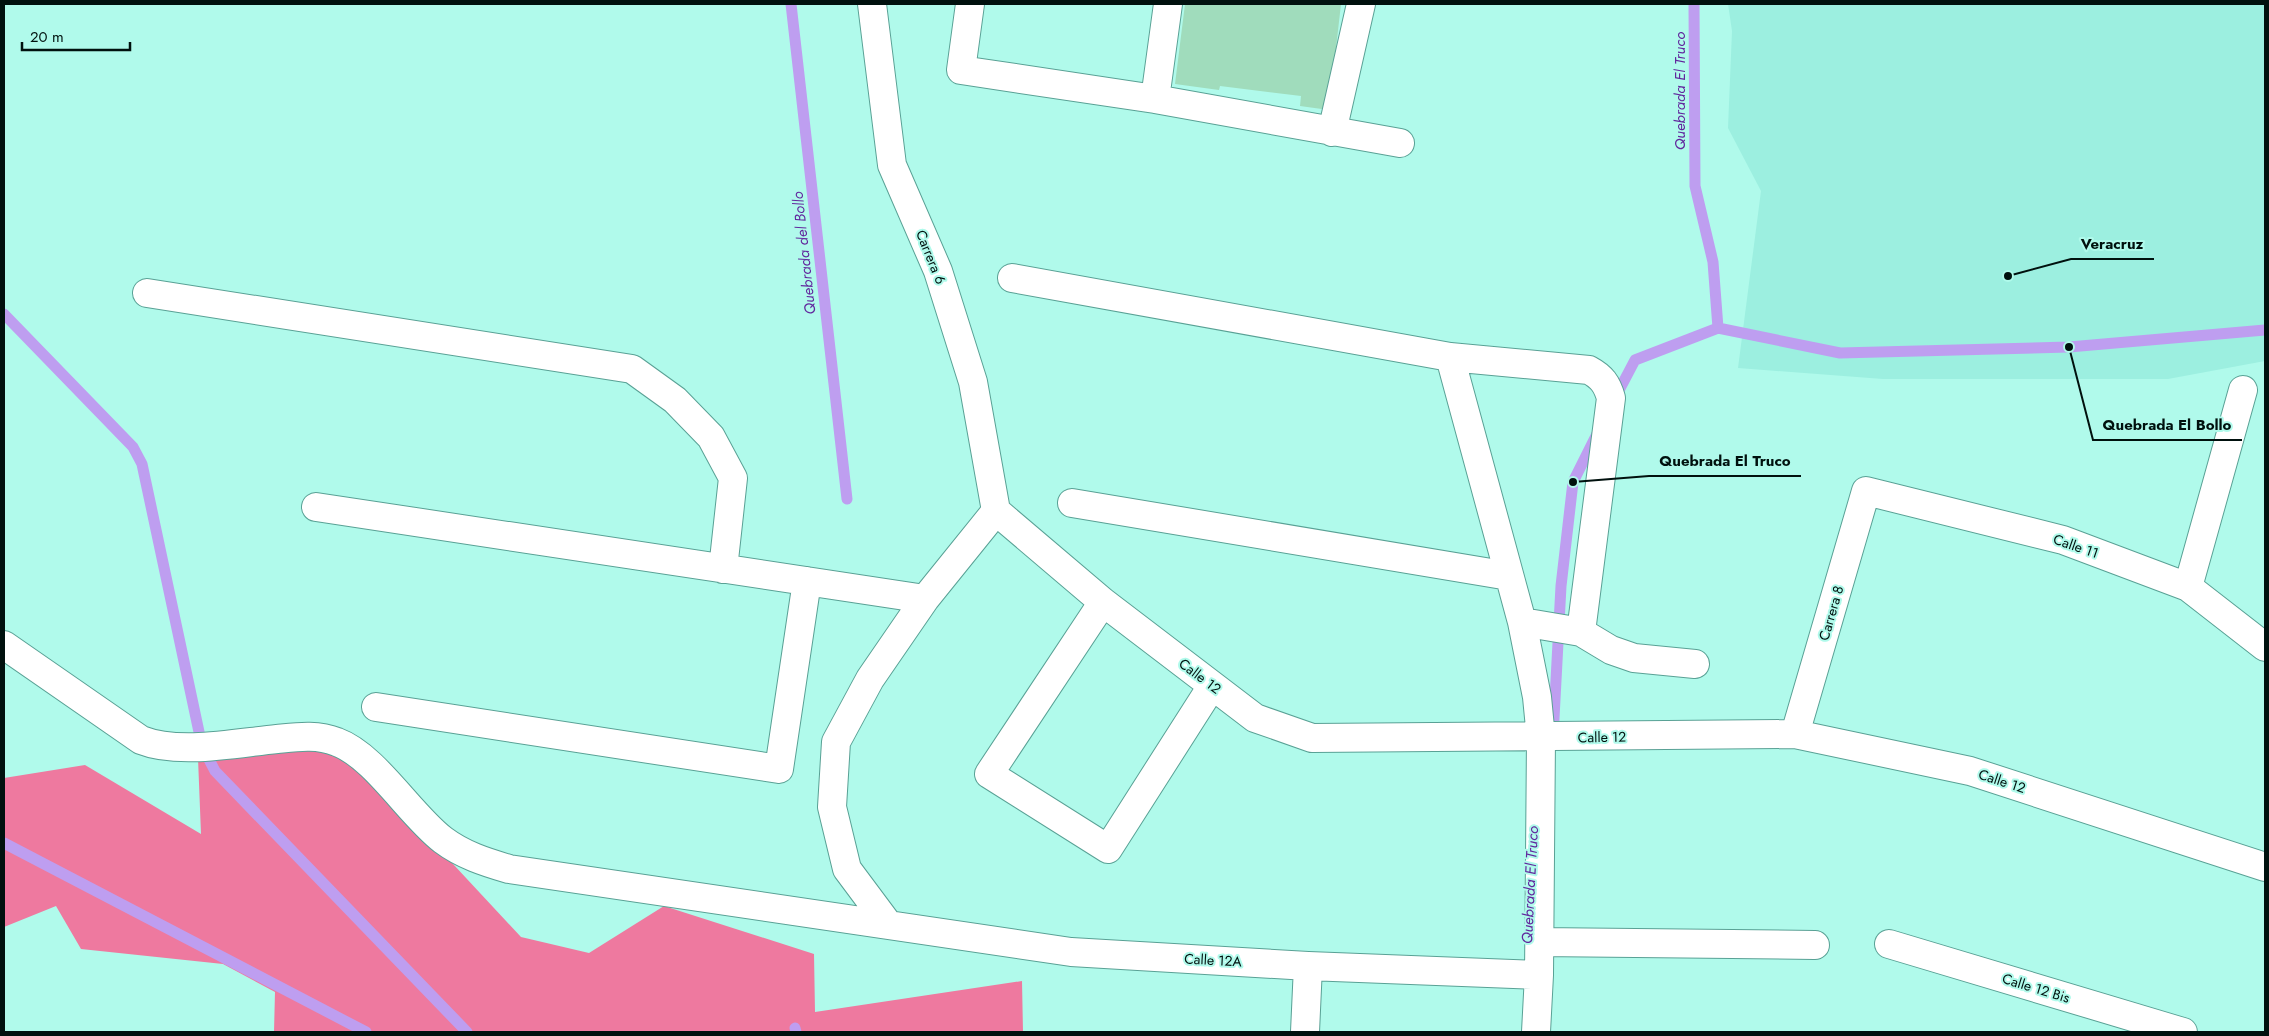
<svg xmlns="http://www.w3.org/2000/svg" width="2269" height="1036" font-family="Jost,sans-serif">
	<style>
		.built { fill: #9cefe0 }
		.forest { fill: #ee799f }
		.lines { fill: none; stroke-linecap: round; stroke-linejoin: round }
		.stream { stroke: #be9ef0; stroke-width: 11 }
		.building { fill: #a0dcbc }
		.minor-casing { stroke: #59a195; stroke-width: 30 }
		.minor { stroke: #fff; stroke-width: 28 }
		.labels { text-anchor: middle; stroke-width: 4; stroke-linejoin: round; paint-order: stroke }
		.street-label { font-size: 14px; fill: #00110e; stroke: #b0faeb }
		.water-label { font-size: 15px; font-style: italic; fill: #61279d; stroke: #b0faeb }
		.leader { fill: none; stroke: #00110e; stroke-width: 2 }
		.callout-dot { fill: #00110e; stroke: #b0faeb; stroke-width: 2 }
		.callout-label { font-size: 15px; text-anchor: middle; font-weight: bold; fill: #00110e; stroke: #b0faeb; stroke-width: 4; stroke-linejoin: round; paint-order: stroke }
	</style>
	<rect width="100%" height="100%" fill="#b0faeb"/>
	<!-- built -->
	<path class="built" d="M 1728,4 L 2265,4 L 2265,361 L 2168,379 L 1883,379 L 1738,368 L 1761,191 L 1728,128 L 1732,31 Z"/>
	<!-- forest -->
	<path class="forest" d="M 308,744 L 360,764 L 521,937 L 589,953 L 664,906 L 814,954 L 815,1012 L 1022,981 L 1023,1032 L 274,1032 L 275,992 L 223,964 L 81,949 L 56,906 L 4,927 L 4,778 L 85,765 L 201,834 L 198,758 Z"/>
	<g class="lines">
		<!-- stream -->
		<path class="stream" d="M 791,4 L 847,499
			M 4,314 L 133,447 L 142,464 L 202,746 L 215,771 L 467,1032
			M 1718,328 L 1840,353 L 2069,347 L 2265,330
			M 1615,398 L 1635,360 L 1718,328 L 1713,262 L 1695,186 L 1694,4
			M 1553,737 L 1561,586 L 1573,482 L 1598,432
			M 4,843 L 366,1032
			M 795,1028 L 796,1032"/>
	</g>
	<!-- building -->
	<path class="building" d="M 1185,4 L 1341,4 L 1329,110 L 1300,106 L 1301,96 L 1220,86 L 1219,90 L 1175,84 Z"/>
	<g class="lines">
		<defs>
			<path id="minor" d="M 872,4 L 892,165 L 938,271 L 973,382 L 996,511
				M 970,4 L 961,70 L 1155,99 L 1400,143
				M 1155,99 L 1168,4
				M 1332,132 L 1361,4
				M 1012,278 L 1450,357 L 1589,370 C 1602,377 1607,384 1611,398 L 1581,632
				M 147,293 L 632,369 L 675,400 L 711,437 L 733,478 L 723,569
				M 1450,357 L 1522,622 L 1537,697 L 1541,738 L 1539,975 L 1536,1032
				M 1072,503 L 1509,576
				M 316,507 L 925,599
				M 996,511 L 1103,602 L 1255,718 L 1312,738 L 1795,734 L 1970,771 L 2265,867
				M 2188,587 L 2243,390
				M 1103,602 L 989,774 L 1108,849 L 1212,686
				M 1522,622 L 1581,632 L 1611,650 L 1634,658 L 1695,664
				M 4,645 L 141,740 C 179,755 236,743 277,739 C 297,737 317,734 337,742 C 375,756 410,815 443,840 C 463,855 485,862 509,869 L 1071,952 L 1308,966 L 1539,975
				M 376,707 L 779,769 L 807,581
				M 1795,734 L 1866,491 L 2063,540 L 2188,587 L 2265,647
				M 888,924 L 847,869 L 832,807 L 836,742 L 870,679 L 925,599 L 996,511
				M 1539,942 L 1815,945
				M 1889,944 L 2183,1032
				M 1305,1032 L 1308,966"/>
		</defs>
		<!-- minor casing -->
		<use href="#minor" class="minor-casing"/>
		<!-- minor -->
		<use href="#minor" class="minor"/>
	</g>
	<g class="labels">
		<!-- street labels -->
		<g class="street-label">
			<text transform="translate(931 257) rotate(68)" y="5">Carrera 6</text>
			<text transform="translate(2076 546) rotate(19)" y="5">Calle 11</text>
			<text transform="translate(1831 613) rotate(-74)" y="5">Carrera 8</text>
			<text transform="translate(1200 676) rotate(37)" y="5">Calle 12</text>
			<text transform="translate(1602 737) rotate(-1)" y="5">Calle 12</text>
			<text transform="translate(2002 781) rotate(18)" y="5">Calle 12</text>
			<text transform="translate(1213 960) rotate(3)" y="5">Calle 12A</text>
			<text transform="translate(2036 988) rotate(17)" y="5">Calle 12 Bis</text>
		</g>
		<!-- water labels -->
		<g class="water-label">
			<text transform="translate(1680 91) rotate(-90)" y="5">Quebrada El Truco</text>
			<text transform="translate(804 253) rotate(-96)" y="5">Quebrada del Bollo</text>
			<text transform="translate(1530 885) rotate(-87)" y="5">Quebrada El Truco</text>
		</g>
	</g>
	<!-- callouts -->
	<path class="leader" d="M2008 276L2071 259H2154M2069 347L2093 440H2242M1573 482L1649 476H1801"/>
	<g class="callout-dot">
		<circle cx="2008" cy="276" r="5"/>
		<circle cx="2069" cy="347" r="5"/>
		<circle cx="1573" cy="482" r="5"/>
	</g>
	<g class="callout-label">
		<text x="2112" y="249">Veracruz</text>
		<text x="2167" y="430">Quebrada El Bollo</text>
		<text x="1725" y="466">Quebrada El Truco</text>
	</g>
	<!-- border -->
	<rect width="2269" height="1036" fill="none" stroke="#00110e" stroke-width="10"/>
	<!-- scale -->
	<path d="M22 42v8h108v-8" fill="none" stroke="#00110e" stroke-width="2.5"/>
	<text x="30" y="42" font-size="15" fill="#00110e" stroke="#b0faeb" stroke-width="4" paint-order="stroke">20 m</text>
</svg>
